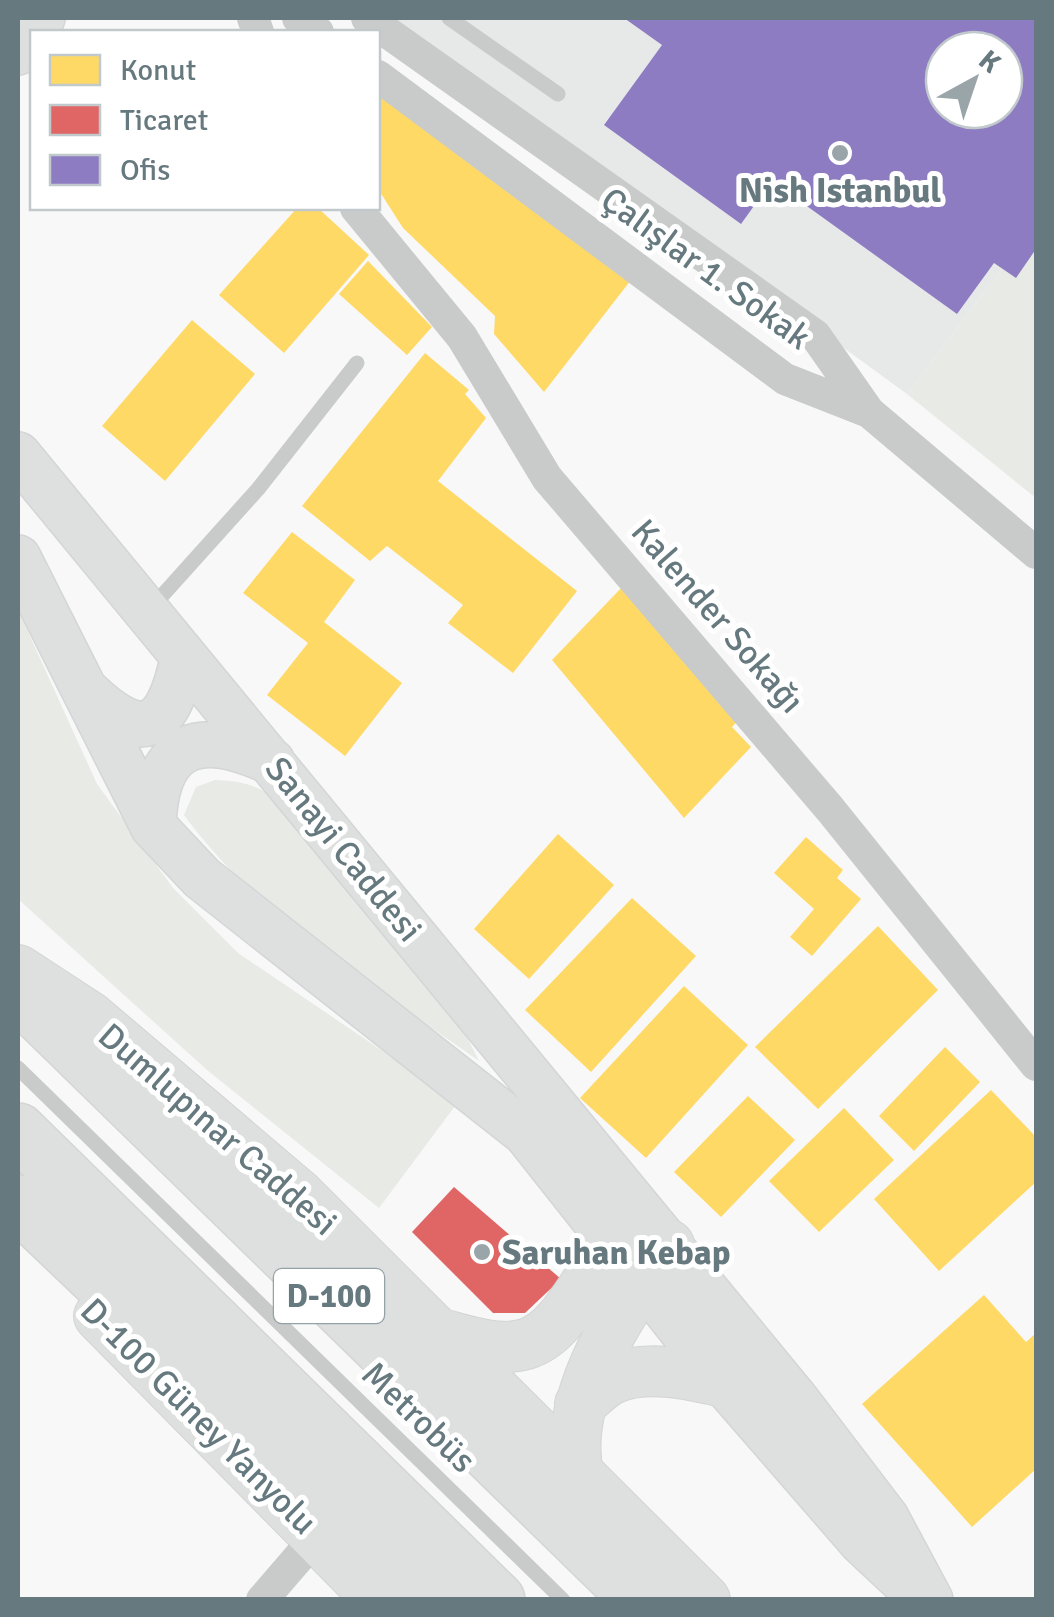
<svg xmlns="http://www.w3.org/2000/svg" width="1054" height="1617" font-family="Signika,sans-serif">
	<style>
		.built { fill: #e7e9e8; fill-rule: evenodd }
		.green { fill: #e8eae6 }
		.homes { fill: #ffd966 }
		.shops { fill: #e06666 }
		.offices { fill: #8e7cc3; fill-rule: evenodd }
		.lines { fill: none; stroke-linecap: round; stroke-linejoin: round }
		.secondary-casing { stroke: #d4d5d6; stroke-width: 48 }
		.primary-casing { stroke: #d3d4d5; stroke-width: 52 }
		.highway-casing { stroke: #d4d5d5; stroke-width: 58 }
		.lane { stroke: #c9cbcb; stroke-width: 15 }
		.street { stroke: #c9cbcb; stroke-width: 32 }
		.secondary { stroke: #dedfdf; stroke-width: 45 }
		.primary { stroke: #dedfdf; stroke-width: 50 }
		.highway { stroke: #dedfdf; stroke-width: 55 }
		.poi-dot { fill: #99a5a9; stroke: #fff; stroke-width: 4 }
		.labels { text-anchor: middle; stroke-width: 10; stroke-linejoin: round; paint-order: stroke }
		.shield { fill: #fff; stroke: #94a1a5; stroke-width: 2.5 }
		.shield-label { font-size: 32px; font-weight: bold; fill: #66797f }
		.poi-label { font-size: 35px; font-weight: bold; fill: #66797f; stroke: #fff }
		.street-label { font-size: 35px; fill: #66797f; stroke: #fff }
	</style>
	<rect width="100%" height="100%" fill="#f8f8f8"/>
	<!-- built -->
	<path class="built" d="M 390,18 L 1036,18 L 1036,224 L 907,394 ZM 944,50 L 1004,50 L 1004,110 L 944,110 Z"/>
	<!-- green -->
	<path class="green" d="M 1036,224 L 1036,498 L 907,394 Z
		M 18,610 L 97,784 L 173,888 L 238,953 L 458,1102 L 379,1208 L 207,1070 L 18,899 Z
		M 215,780 C 263,781 279,799 312,833 L 468,1039 L 479,1061 C 376,988 259,918 184,815 L 196,787 Z"/>
	<!-- homes -->
	<path class="homes" d="M 378,89 L 631,280 L 544,392 L 494,334 L 495,316 L 403,228 L 378,189 Z
		M 297,208 L 318,208 L 369,255 L 284,353 L 219,295 Z
		M 368,261 L 432,327 L 407,355 L 339,294 Z
		M 192,320 L 255,374 L 165,481 L 102,426 Z
		M 425,353 L 469,390 L 465,394 L 486,418 L 438,481 L 577,591 L 513,673 L 448,623 L 463,605 L 387,546 L 370,561 L 302,506 Z
		M 292,532 L 355,580 L 324,622 L 402,683 L 345,756 L 267,695 L 308,643 L 243,593 Z
		M 625,584 L 743,715 L 732,727 L 751,747 L 684,818 L 552,660 Z
		M 558,834 L 614,885 L 529,979 L 474,929 Z
		M 806,837 L 843,870 L 837,878 L 861,899 L 812,956 L 790,937 L 814,909 L 774,873 Z
		M 632,898 L 696,956 L 591,1072 L 525,1010 Z
		M 878,926 L 938,990 L 818,1109 L 755,1047 Z
		M 684,986 L 748,1045 L 646,1158 L 580,1098 Z
		M 945,1047 L 980,1082 L 914,1151 L 879,1116 Z
		M 991,1090 L 1036,1137 L 1036,1182 L 939,1271 L 874,1199 Z
		M 748,1096 L 795,1140 L 721,1217 L 674,1172 Z
		M 844,1108 L 894,1160 L 819,1232 L 769,1181 Z
		M 984,1295 L 1026,1342 L 1036,1333 L 1036,1469 L 972,1527 L 862,1404 Z"/>
	<!-- shops -->
	<path class="shops" d="M 454,1187 L 561,1279 L 525,1313 L 493,1313 L 412,1232 Z"/>
	<!-- offices -->
	<path class="offices" d="M 624,18 L 1036,18 L 1036,249 L 1016,278 L 994,263 L 957,314 L 772,181 L 741,224 L 604,125 L 662,45 ZM 944,50 L 1004,50 L 1004,110 L 944,110 Z"/>
	<g class="lines">
		<defs>
			<path id="secondary" d="M 18,52 L 42,18
				M 18,455 L 796,1400 L 886,1518 L 930,1600
				M 18,558 L 153,826 L 202,878 L 526,1133 L 723,1382 L 862,1542 L 909,1586
				M 87,692 C 142,745 168,731 183,659
				M 153,826 C 156,741 199,728 272,762"/>
			<path id="primary" d="M 18,970 L 90,1017 L 298,1194 L 705,1600
				M 99,1316 L 379,1600
				M 441,1334 C 467,1341 499,1352 526,1344 C 576,1329 593,1241 638,1238 C 647,1237 660,1243 669,1245 C 624,1305 562,1395 578,1473
				M 580,1404 C 590,1396 601,1384 612,1379 C 645,1364 690,1374 723,1382"/>
			<path id="highway" d="M 18,993 L 640,1600
				M 18,1131 L 497,1600
				M 18,1203 L 435,1600"/>
		</defs>
		<!-- secondary casing -->
		<use href="#secondary" class="secondary-casing"/>
		<!-- primary casing -->
		<use href="#primary" class="primary-casing"/>
		<!-- highway casing -->
		<use href="#highway" class="highway-casing"/>
		<!-- lane -->
		<path class="lane" d="M 449,18 L 558,94
			M 151,608 L 258,489 L 357,363
			M 18,1068 L 563,1600"/>
		<!-- street -->
		<path class="street" d="M 253,18 L 258,32
			M 298,18 L 318,32
			M 367,18 L 815,335 L 869,412
			M 378,76 L 785,379 L 869,412 L 1036,553
			M 356,208 L 462,337 L 547,478 L 830,809 L 1036,1065
			M 262,1600 L 318,1535"/>
		<!-- secondary -->
		<use href="#secondary" class="secondary"/>
		<!-- primary -->
		<use href="#primary" class="primary"/>
		<!-- highway -->
		<use href="#highway" class="highway"/>
	</g>
	<!-- markers -->
	<g class="poi-dot">
		<circle cx="840" cy="153" r="10"/>
		<circle cx="482" cy="1252" r="10"/>
	</g>
	<g class="labels">
		<!-- shield labels -->
		<rect class="shield" x="274" y="1269" width="110" height="54" rx="8"/>
		<g class="shield-label">
			<text x="329" y="1307">D-100</text>
		</g>
		<!-- poi labels -->
		<g class="poi-label">
			<text x="840" y="202">Nish Istanbul</text>
			<text x="502" y="1264" text-anchor="start">Saruhan Kebap</text>
		</g>
		<!-- street labels -->
		<g class="street-label">
			<text transform="translate(706 268) rotate(36)" y="12">Çalışlar 1. Sokak</text>
			<text transform="translate(718 616) rotate(49)" y="12">Kalender Sokağı</text>
			<text transform="translate(344 849) rotate(51)" y="12">Sanayi Caddesi</text>
			<text transform="translate(218 1129) rotate(41)" y="12">Dumlupınar Caddesi</text>
			<text transform="translate(199 1416) rotate(45)" y="12">D-100 Güney Yanyolu</text>
			<text transform="translate(419 1417) rotate(44)" y="12">Metrobüs</text>
		</g>
	</g>
	<!-- border -->
	<rect width="1054" height="1617" fill="none" stroke="#66797f" stroke-width="40"/>
	<!-- legend -->
	<rect x="30" y="30" width="350" height="180" fill="#ffffff" stroke="#c2c9cc" stroke-width="2.5"/>
	<rect x="50" y="55" width="50" height="30" fill="#ffd966" stroke="#c2c9cc" stroke-width="2.5"/>
	<text x="120" y="80" font-size="30" fill="#66797f">Konut</text>
	<rect x="50" y="105" width="50" height="30" fill="#e06666" stroke="#c2c9cc" stroke-width="2.5"/>
	<text x="120" y="130" font-size="30" fill="#66797f">Ticaret</text>
	<rect x="50" y="155" width="50" height="30" fill="#8e7cc3" stroke="#c2c9cc" stroke-width="2.5"/>
	<text x="120" y="180" font-size="30" fill="#66797f">Ofis</text>
	<!-- north arrow -->
	<g transform="translate(974 80) rotate(40)"><circle r="48" fill="#ffffff" stroke="#c2c9cc" stroke-width="2.5"/>
	<path d="M0-8L18 38L0 25L-18 38Z" fill="#99a5a9"/>
	<text y="-15" font-size="28" font-weight="bold" text-anchor="middle" fill="#66797f">K</text>
	</g>
</svg>
